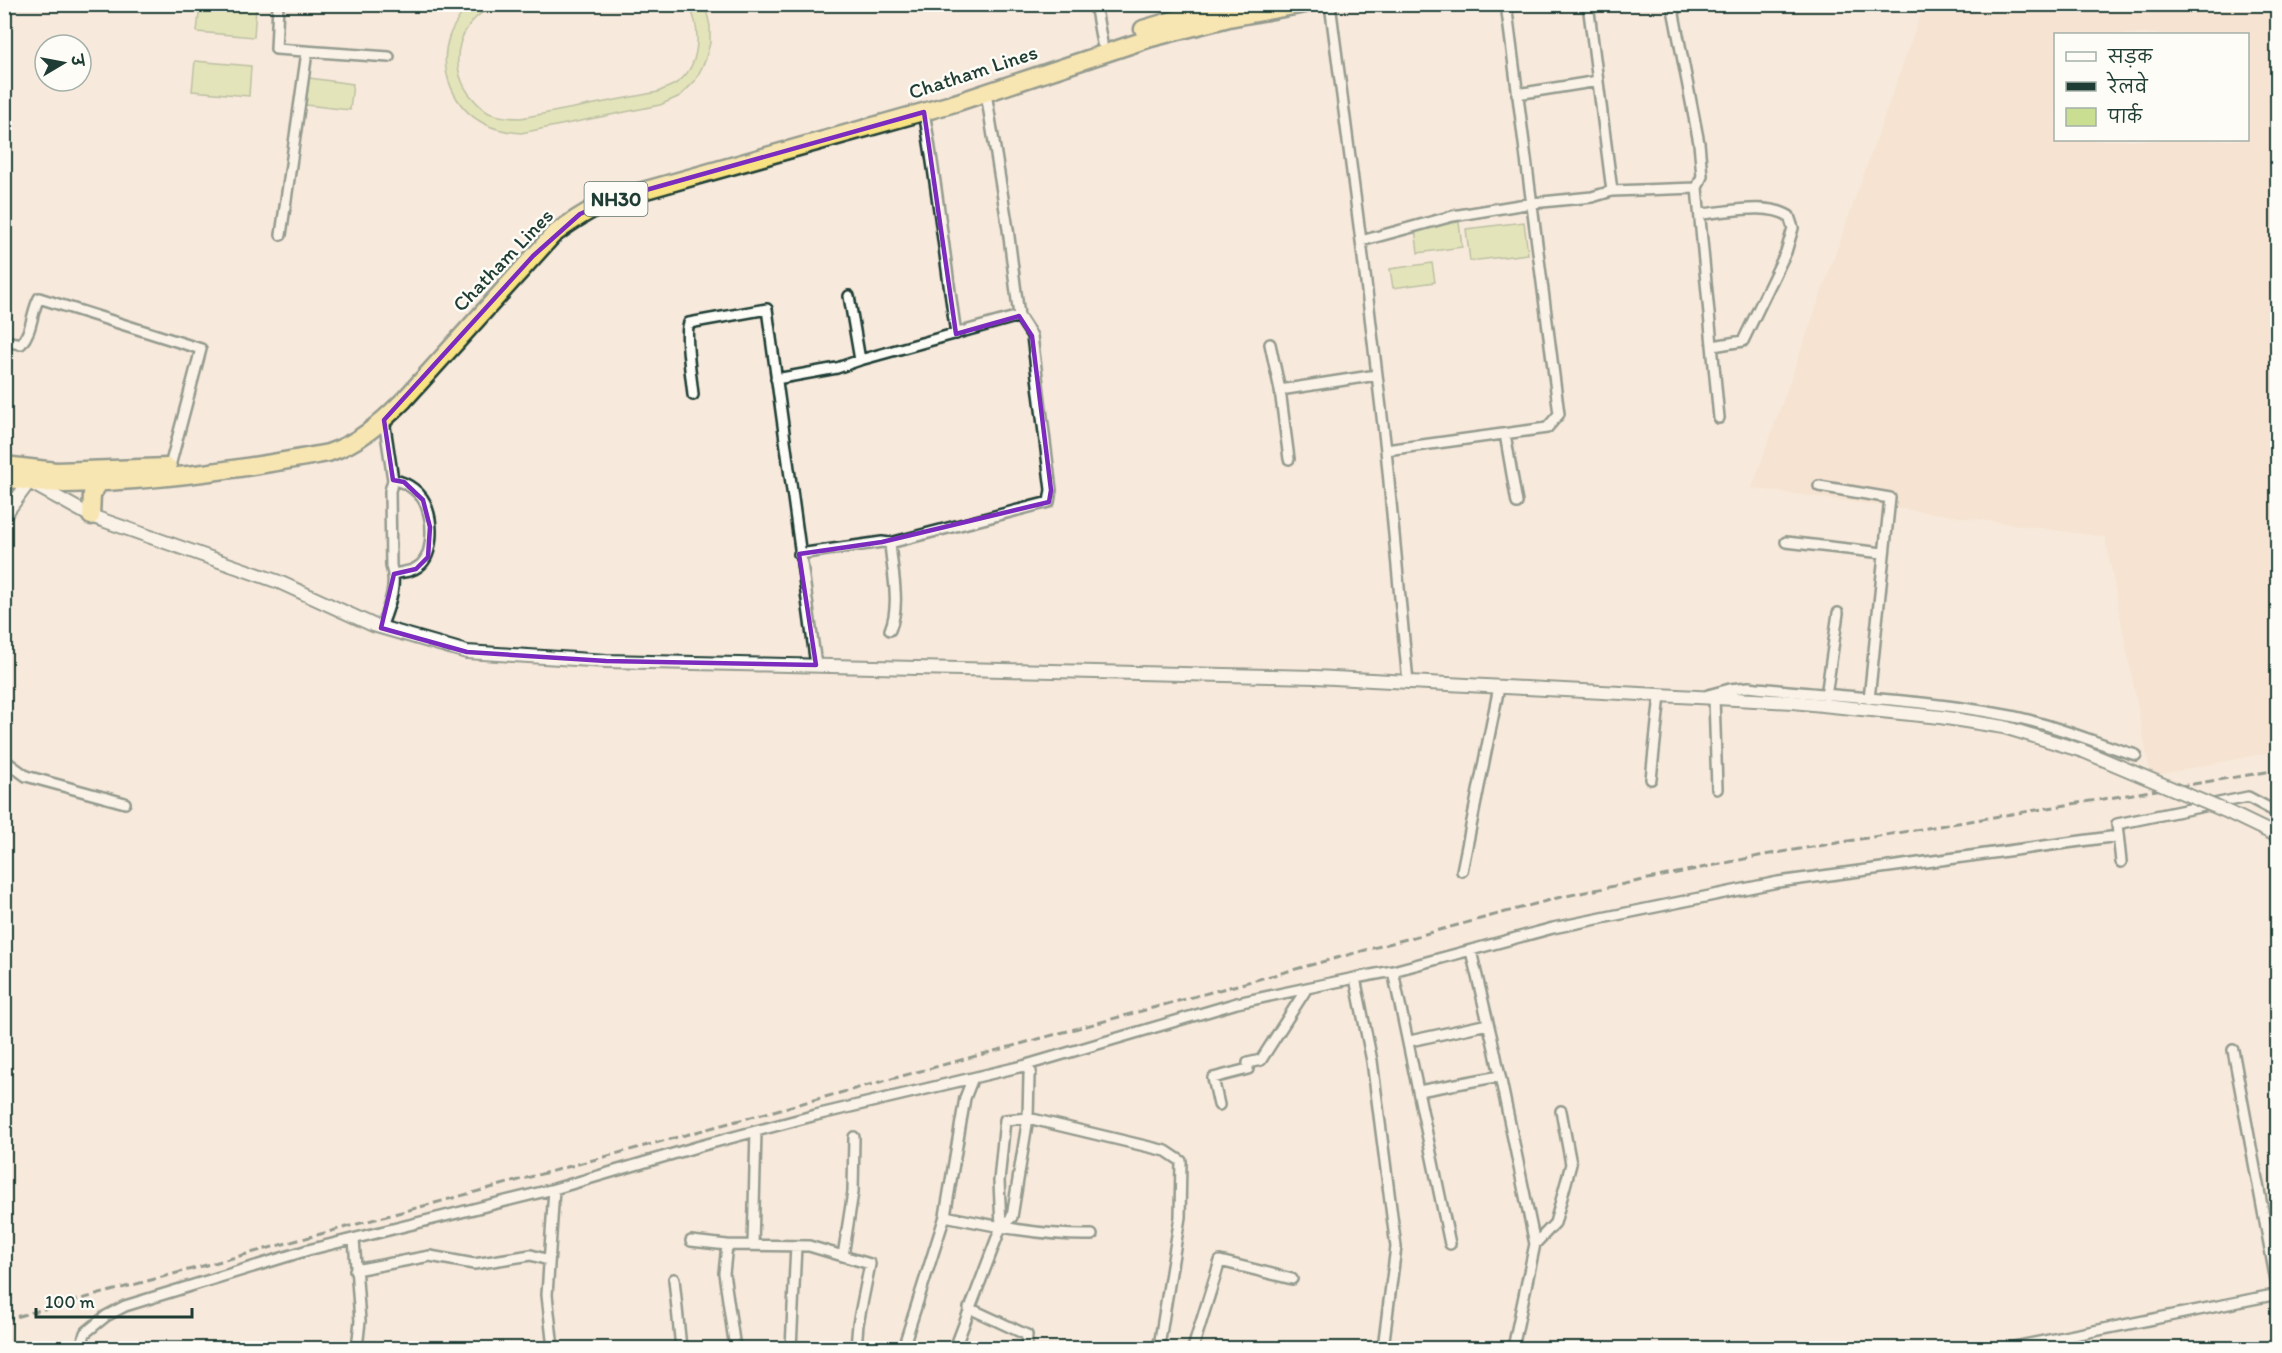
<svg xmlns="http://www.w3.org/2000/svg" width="2282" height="1353" font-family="Itim,'Playpen Sans Deva',sans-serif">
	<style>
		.built { fill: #f3dcc8; fill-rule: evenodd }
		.green { fill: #cade92; stroke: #748e63; stroke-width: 1.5 }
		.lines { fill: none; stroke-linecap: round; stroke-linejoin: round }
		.street-casing { stroke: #1f3d34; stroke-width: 14 }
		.secondary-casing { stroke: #1f3d34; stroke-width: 16 }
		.highway-casing { stroke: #1f3d34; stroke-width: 21 }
		.street { stroke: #fdfcf7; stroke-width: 9 }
		.secondary { stroke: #fdfcf7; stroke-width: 12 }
		.highway { stroke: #f8e281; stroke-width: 16 }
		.rail { stroke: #1f3d34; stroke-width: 3; stroke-dasharray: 9 4.5; stroke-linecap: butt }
		.secondary-bridge-casing { stroke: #1f3d34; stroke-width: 16; stroke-linecap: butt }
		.secondary-bridge { stroke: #fdfcf7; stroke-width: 12 }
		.marked { fill: none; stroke: #7b2cbf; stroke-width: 4.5; stroke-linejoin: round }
		.labels { text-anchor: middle; stroke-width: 5; stroke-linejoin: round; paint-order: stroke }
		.shield { fill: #fdfcf7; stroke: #62766e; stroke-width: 1.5 }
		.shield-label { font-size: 20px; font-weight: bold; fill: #1f3d34 }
		.street-label { font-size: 21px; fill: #1f3d34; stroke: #fdfcf7 }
	</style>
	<rect width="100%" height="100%" fill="#f7e9db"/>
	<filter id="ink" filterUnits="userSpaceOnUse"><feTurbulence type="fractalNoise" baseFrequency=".0167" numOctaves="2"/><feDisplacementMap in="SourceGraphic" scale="12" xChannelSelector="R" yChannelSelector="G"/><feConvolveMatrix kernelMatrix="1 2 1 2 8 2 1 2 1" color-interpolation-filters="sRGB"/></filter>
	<g filter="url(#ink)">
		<!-- built -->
		<path class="built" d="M 1924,5 L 2277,5 L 2277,751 L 2151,776 L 2105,537 L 1752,488 ZM 2056,34 L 2248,34 L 2248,140 L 2056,140 Z"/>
		<!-- green -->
		<path class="green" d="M 200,5 L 256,8 L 254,37 L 197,32 Z
			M 496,5 C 460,19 446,62 469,94 C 474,100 481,109 489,113 C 499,117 511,118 521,118 L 658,92 C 663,89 670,87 675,84 C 702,67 701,29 689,5 L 705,5 L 710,26 L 710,43 L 705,61 L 695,81 L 680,96 L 660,105 L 521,133 C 508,132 496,130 485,124 C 453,108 438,70 449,37 C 453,25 461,15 468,5 Z
			M 195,61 L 251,66 L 249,96 L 192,91 Z
			M 309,78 L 353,84 L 350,110 L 306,105 Z
			M 1459,222 L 1462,247 L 1418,253 L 1415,228 Z
			M 1524,222 L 1528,254 L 1470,261 L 1466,229 Z
			M 1432,263 L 1435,282 L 1393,288 L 1390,269 Z"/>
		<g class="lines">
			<defs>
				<path id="street" d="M 278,4 L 276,49 L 389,57
					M 1095,4 L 1102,43
					M 1330,4 L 1361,241 L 1386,450
					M 1588,4 L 1612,191
					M 1672,4 L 1699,143 L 1702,176 L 1697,188 L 1719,418
					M 1517,94 L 1598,81
					M 924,112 C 937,185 945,260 956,334
					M 1701,214 C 1727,212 1767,202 1789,216 L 1793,228 L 1786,252 L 1743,341 L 1713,346
					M 281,235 L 307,52
					M 1361,241 L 1453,216 L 1532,203 L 1592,197 L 1612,191 L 1697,188
					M 849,296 L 860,360
					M 4,341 L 21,344 C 33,330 31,313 39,298 L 201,349 L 170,466
					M 1270,344 L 1280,390 L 1377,375
					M 776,379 L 837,368 L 860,360 L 1019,316
					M 1280,390 L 1289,459
					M 693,395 C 692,381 684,334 689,323 L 767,309 L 816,665
					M 1505,434 L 1517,503
					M 393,480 C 407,482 423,493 427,508 C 433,524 434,559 416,568 C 411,572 400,572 394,574
					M 1819,486 L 1890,498 L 1869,699
					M 1786,542 L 1883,553
					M 799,554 L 882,542 L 890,543 L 1049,502 L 1051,490 L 1032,336 L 1019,316 L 1008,229 L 986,93
					M 381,628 C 388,608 398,586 391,566 L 390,491 L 393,480 L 384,420
					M 890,630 C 901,604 892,571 890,543
					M 1408,682 L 1386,450 L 1547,428 L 1559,414 L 1506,4
					M 1708,695 L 1730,689 L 1749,687 C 1834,697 1921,699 2005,715 C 2050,723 2092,742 2136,755
					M 1826,696 L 1838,613
					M 1714,698 L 1717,789
					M 4,760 L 26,776 L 125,803
					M 1651,779 L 1660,695
					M 2121,862 L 2117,824 L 2248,797 L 2278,813
					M 1462,871 L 1499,687
					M 1471,951 L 1495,1052 L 1535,1244 L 1513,1348
					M 1393,971 L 1450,1244
					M 1410,1041 L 1488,1024
					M 2233,1050 L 2278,1292
					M 1419,1091 L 1500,1076
					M 1219,1105 L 1213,1078 L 1248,1069 L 1248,1063 L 1261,1060 L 1307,988 L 1355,978
					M 945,1216 C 994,1226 1043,1236 1092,1235
					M 1001,1227 L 1012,1217 L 1028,1118 L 1029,1075 L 1031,1072 L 1023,1066
					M 354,1239 L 360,1321 L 357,1348
					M 691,1241 L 727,1245 L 724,1273 L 735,1348
					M 1535,1244 L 1555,1223 L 1571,1164 L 1561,1111
					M 727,1245 L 809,1246 L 870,1264 L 858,1324 L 856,1348
					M 753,1245 L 756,1131
					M 843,1256 L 853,1192 L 854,1137
					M 355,1270 L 430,1256 L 474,1264 L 531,1255 L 548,1260
					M 674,1279 L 681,1348
					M 969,1308 L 1027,1335 L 1026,1348
					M 81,1348 L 85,1333 L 106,1316 L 125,1306 L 308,1250 L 554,1189 L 700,1146 L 816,1115 L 1023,1066 L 1237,1003 L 1307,988
					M 553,1348 L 547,1295 L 554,1189
					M 791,1348 L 796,1246
					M 903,1348 L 945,1216 L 965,1098 L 972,1080
					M 955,1348 L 1001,1227 L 999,1181 L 1005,1120 L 1028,1118 L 1166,1151 L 1181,1161 L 1180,1217 L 1160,1340 L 1156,1348
					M 1193,1348 L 1220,1261 L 1292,1279
					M 1383,1348 L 1396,1247 L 1372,1061 L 1355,978 L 1393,971 L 1553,928 L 1778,882 L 2118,836
					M 2009,1348 L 2278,1294"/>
				<path id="secondary" d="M 33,484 L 91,516 L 279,582 L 373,625 L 467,652 L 606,661 L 1315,677 L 1793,702 L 1940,717 L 2004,727 L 2083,751
					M 4,516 L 29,482 L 30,476"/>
				<path id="highway" d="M 1143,29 L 1204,11 L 1235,6
					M 4,465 L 56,471 L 168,467
					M 4,477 C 42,487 81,484 119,481 C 190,477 259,466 328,453 C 359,443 381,423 404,400 L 553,235 C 573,220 591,208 614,199 L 955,103 L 1151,38 L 1229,18 L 1305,4
					M 91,516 L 92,494 L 100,482"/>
			</defs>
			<!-- street casing -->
			<use href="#street" class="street-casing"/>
			<!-- secondary casing -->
			<use href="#secondary" class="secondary-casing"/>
			<!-- highway casing -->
			<use href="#highway" class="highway-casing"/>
			<!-- street -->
			<use href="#street" class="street"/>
			<!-- secondary -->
			<use href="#secondary" class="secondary"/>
			<!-- highway -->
			<use href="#highway" class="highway"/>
			<!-- rail -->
			<path class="rail" d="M 4,1320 L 1561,897 L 1764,855 L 2278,770"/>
			<defs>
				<path id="secondary-bridge" d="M 2083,751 L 2228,812 L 2278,836"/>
			</defs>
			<!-- secondary-bridge casing -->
			<use href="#secondary-bridge" class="secondary-bridge-casing"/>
			<!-- secondary-bridge -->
			<use href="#secondary-bridge" class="secondary-bridge"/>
		</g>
	</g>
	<!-- marked area -->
	<path d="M0 0H2282V1353H0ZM 924,112 L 956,334 L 1019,316 L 1032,336 L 1051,490 L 1049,502 L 882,542 L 799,554 L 816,665 L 606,661 L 467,652 L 381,628 L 394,574 L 416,569 L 428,557 L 430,527 L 423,500 L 404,482 L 393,480 L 384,420 L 533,256 L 580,214 L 614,199 Z" fill="#f7e9db" fill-opacity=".55" fill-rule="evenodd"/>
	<path class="marked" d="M 924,112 L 956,334 L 1019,316 L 1032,336 L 1051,490 L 1049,502 L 882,542 L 799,554 L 816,665 L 606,661 L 467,652 L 381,628 L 394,574 L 416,569 L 428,557 L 430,527 L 423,500 L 404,482 L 393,480 L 384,420 L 533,256 L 580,214 L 614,199 Z"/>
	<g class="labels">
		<!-- shield labels -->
		<rect class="shield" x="584.5" y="182" width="63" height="34" rx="4.5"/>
		<g class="shield-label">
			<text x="616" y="206">NH30</text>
		</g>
		<!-- street labels -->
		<g class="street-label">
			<text transform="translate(973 72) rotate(-18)" y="7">Chatham Lines</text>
			<text transform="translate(503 260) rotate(-46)" y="7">Chatham Lines</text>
		</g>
	</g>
	<!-- margin -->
	<rect width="2282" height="1353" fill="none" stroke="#fdfcf7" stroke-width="24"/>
	<rect x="12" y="12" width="2258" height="1329" fill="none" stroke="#1f3d34" stroke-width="2" filter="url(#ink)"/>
	<!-- legend -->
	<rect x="2054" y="33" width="195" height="108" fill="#fdfcf7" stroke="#a4b0a9" stroke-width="1.5"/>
	<rect x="2066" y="52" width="30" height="9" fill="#fdfcf7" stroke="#a4b0a9" stroke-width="1.5"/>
	<text x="2108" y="63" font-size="18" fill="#1f3d34">सड़क</text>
	<rect x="2066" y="82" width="30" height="9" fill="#1f3d34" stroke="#a4b0a9" stroke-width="1.5"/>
	<text x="2108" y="93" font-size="18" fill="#1f3d34">रेलवे</text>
	<rect x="2066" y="108" width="30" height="18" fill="#cade92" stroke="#a4b0a9" stroke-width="1.5"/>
	<text x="2108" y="123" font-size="18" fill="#1f3d34">पार्क</text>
	<!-- north arrow -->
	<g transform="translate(63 63) rotate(80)"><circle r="28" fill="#fdfcf7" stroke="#a4b0a9" stroke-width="1.5"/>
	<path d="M0-4.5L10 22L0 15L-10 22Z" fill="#1f3d34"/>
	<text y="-9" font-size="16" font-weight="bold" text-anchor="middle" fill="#1f3d34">उ</text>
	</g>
	<!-- scale -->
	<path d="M36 1308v9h156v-9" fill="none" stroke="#1f3d34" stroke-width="3"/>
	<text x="45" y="1308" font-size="18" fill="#1f3d34" stroke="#fdfcf7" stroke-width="4.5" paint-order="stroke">100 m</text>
</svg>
